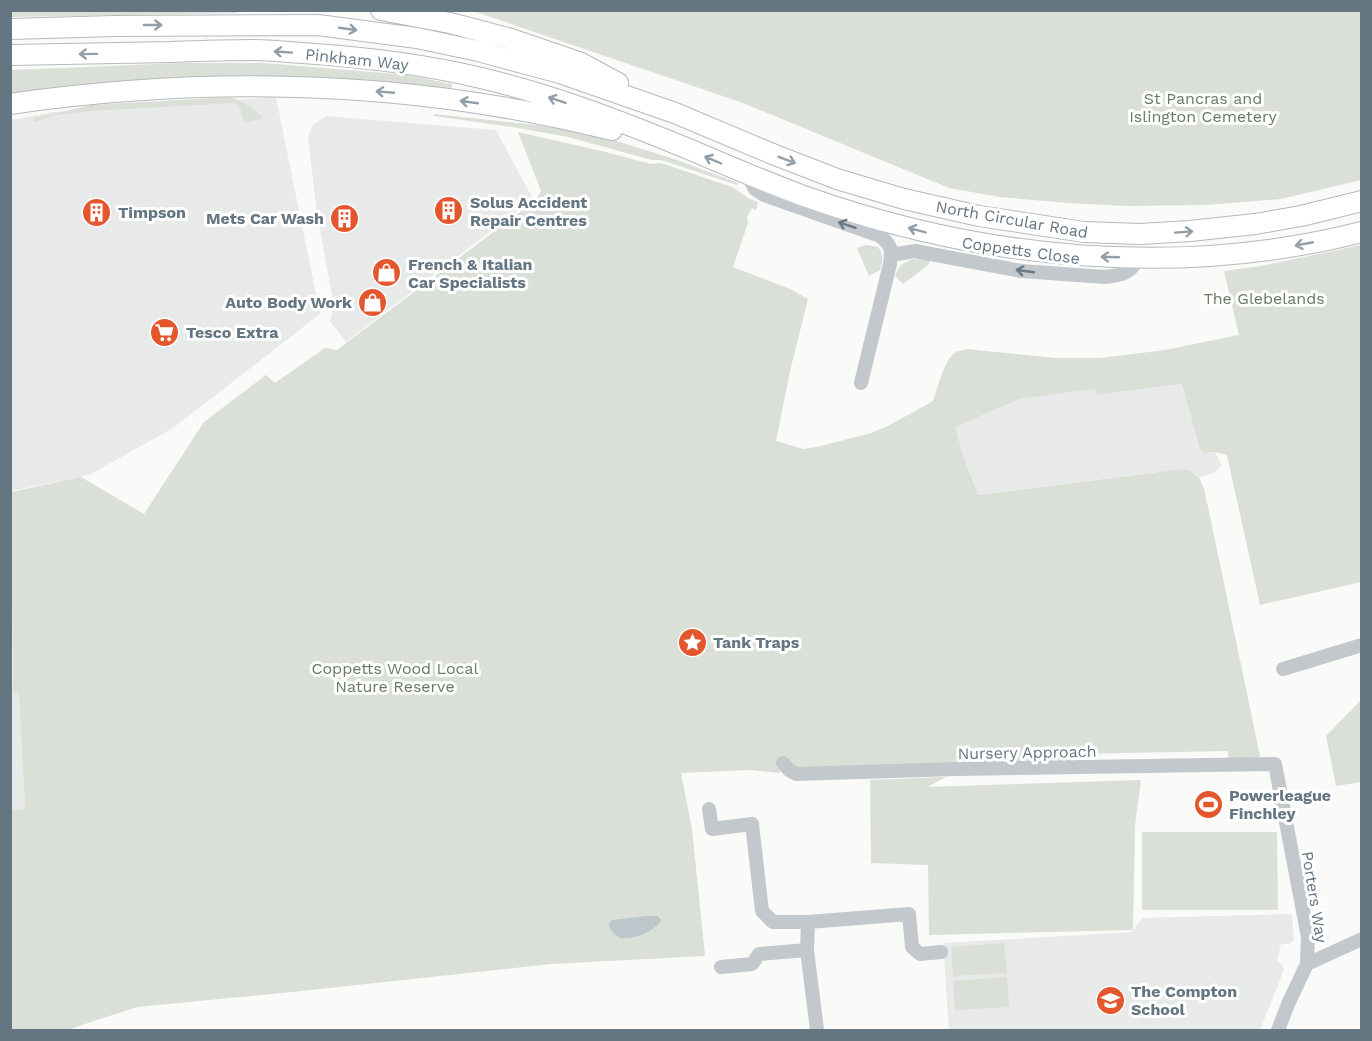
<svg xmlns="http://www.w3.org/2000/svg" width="1372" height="1041" font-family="'Work Sans',sans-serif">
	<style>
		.built { fill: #e8e9e9 }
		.green { fill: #dadfd7 }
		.water { fill: #bbc7cb }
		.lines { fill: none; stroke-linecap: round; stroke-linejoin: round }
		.highway-casing { stroke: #b4b9bd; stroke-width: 22 }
		.minor { stroke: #c3c8cc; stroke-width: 14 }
		.highway { stroke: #fff; stroke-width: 20 }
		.oneway { stroke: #939fa8 }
		.oneway2 { stroke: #6a7a87 }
		.labels { text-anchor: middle; stroke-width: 6; stroke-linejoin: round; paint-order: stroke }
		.street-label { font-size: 16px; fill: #657683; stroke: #fff }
		.park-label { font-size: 16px; fill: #687a64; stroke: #fff }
		.poi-label { font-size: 16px; font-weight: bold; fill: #657683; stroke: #fff; text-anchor: start }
	</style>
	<rect width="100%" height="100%" fill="#fafaf8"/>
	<!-- built -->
	<path class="built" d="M 276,97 L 320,314 L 173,428 L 89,475 L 11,491 L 11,120 L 53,112 Z
		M 326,116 L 496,130 L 533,199 L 346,342 L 330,321 L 334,306 L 317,213 L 308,137 L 313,125 Z
		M 1183,384 L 1210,454 L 1215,452 L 1222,466 L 1213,473 L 1199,478 L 1195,473 L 1181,469 L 1163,471 L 978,495 L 962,452 L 954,427 L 1020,399 L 1094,389 L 1097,395 Z
		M 10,575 L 13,692 L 19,692 L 25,809 L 11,810 Z
		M 1292,914 L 1294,940 L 1289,944 L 1281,944 L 1277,961 L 1282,965 L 1284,970 L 1260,1030 L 949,1030 L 943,943 L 1132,932 L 1142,918 Z"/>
	<!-- green -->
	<path class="green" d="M 10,11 L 11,10 L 237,11 L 237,13 L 11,17 Z
		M 473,11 L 1361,11 L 1361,180 L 1281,199 L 1206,205 L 1124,206 L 1068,203 L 1000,197 L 949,188 L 743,103 Z
		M 180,63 L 264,63 L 407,75 L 452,84 L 451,91 C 389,87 327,80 265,78 C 180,74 95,83 11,96 L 11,70 Z
		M 230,97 C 243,102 254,107 262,118 L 244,123 L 240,107 L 235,103 L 91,111 L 55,115 L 34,122 L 33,118 L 55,114 L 90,105 Z
		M 434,114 L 571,129 L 610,139 L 677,160 L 738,183 L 737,185 L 661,160 L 652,160 L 568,137 L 518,128 L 434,116 Z
		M 518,132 L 606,152 L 651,164 L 661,163 L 732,187 L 750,199 L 758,202 L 756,210 L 752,208 L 747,217 L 748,223 L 733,267 L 790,289 L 808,299 L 790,371 L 776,441 L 803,449 L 817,447 L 871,433 L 888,426 L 933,401 C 937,390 944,362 953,354 C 956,351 963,350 967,349 L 1056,358 L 1101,358 L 1165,350 L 1239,335 L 1224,271 L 1261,266 L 1361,245 L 1361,582 L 1260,605 L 1227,455 L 1215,452 L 1205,453 L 1200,449 L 1182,384 L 1097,395 L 1094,389 L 1020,399 L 955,427 L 962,452 L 978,495 L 1181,469 C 1203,471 1204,489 1208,507 L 1260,756 L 1256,760 L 1228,760 L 1228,751 L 1077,754 L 1074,756 L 1072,767 L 781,769 L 779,773 L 750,770 L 681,773 L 692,829 L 705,956 L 551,964 L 292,992 L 137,1007 L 88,1023 L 68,1030 L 11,1030 L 10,810 L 25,809 L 19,693 L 13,692 L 11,492 L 81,477 L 144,514 L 204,422 L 266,375 L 275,383 L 325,348 L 337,350 L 536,200 L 541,191 Z
		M 866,245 L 878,247 C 884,255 883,261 880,270 L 869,276 L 857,248 Z
		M 913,259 L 931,260 L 927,266 L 903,284 L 895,276 C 898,267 903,262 913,259 Z
		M 1361,700 L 1361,782 L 1336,786 L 1326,736 Z
		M 946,777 L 927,787 L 1141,780 L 1135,826 L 1133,930 L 929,935 L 928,865 L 871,863 L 870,780 Z
		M 1142,832 L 1277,832 L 1278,910 L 1142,910 Z
		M 1004,943 L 1007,973 L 953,976 L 951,947 Z
		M 1007,977 L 1009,1007 L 955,1010 L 953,981 Z"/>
	<!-- water -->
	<path class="water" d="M 646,916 L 658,916 L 661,921 C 651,933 636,939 621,938 C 615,936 609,930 609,923 L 612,920 Z"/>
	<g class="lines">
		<defs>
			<path id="highway" d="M 381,10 L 450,23 L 508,38 L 581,63 L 618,83
				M 10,29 L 115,26 L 318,25 L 417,38 L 478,51 L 560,73 L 675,113 L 775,155 L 837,179 L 904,199 L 979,216 L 1084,232 L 1140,234 L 1190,231 L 1255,224 L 1301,216 L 1362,201
				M 10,55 C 64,54 117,53 170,52 C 198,51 226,50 254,50 C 270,50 286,52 302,53 C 363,57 423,64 481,78 C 554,95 623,122 691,150 C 728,166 764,181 801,195 C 979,259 1176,279 1362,232
				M 10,104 C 211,75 415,81 612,130"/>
		</defs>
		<!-- highway casing -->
		<use href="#highway" class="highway-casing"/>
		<!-- minor -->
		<path class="minor" d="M 747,174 L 755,189 L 764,195 L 880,236 C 892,246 892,249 890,264 L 861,383
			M 891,255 L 915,251 L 1021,271 L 1105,277 C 1123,275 1129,274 1139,258
			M 1283,669 L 1362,645
			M 783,763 L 789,770 L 796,774 L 957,769 L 1275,764 L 1308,937 L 1307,964
			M 709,809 L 712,829 L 752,824 L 762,911 L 773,922 L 808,922 L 909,914 L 912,947 L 920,954 L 941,952
			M 808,922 L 807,950 L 817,1030
			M 721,967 L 752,964 L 759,954 L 807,950
			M 1278,1030 L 1289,1002 L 1307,964 L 1362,939"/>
		<!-- highway -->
		<use href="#highway" class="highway"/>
	</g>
	<!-- one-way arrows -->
	<defs><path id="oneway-shaft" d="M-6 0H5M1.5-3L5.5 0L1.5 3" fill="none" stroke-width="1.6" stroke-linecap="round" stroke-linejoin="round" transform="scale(1.5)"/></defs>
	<g class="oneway">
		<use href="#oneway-shaft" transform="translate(153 25)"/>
		<use href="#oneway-shaft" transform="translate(348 29) rotate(8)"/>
		<use href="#oneway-shaft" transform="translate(283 52) rotate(-176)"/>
		<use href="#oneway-shaft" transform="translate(88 54) rotate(179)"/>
		<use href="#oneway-shaft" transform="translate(385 92) rotate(-175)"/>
		<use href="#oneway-shaft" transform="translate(557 100) rotate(-162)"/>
		<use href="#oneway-shaft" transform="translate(469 102) rotate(-172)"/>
		<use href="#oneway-shaft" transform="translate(713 160) rotate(-157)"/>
		<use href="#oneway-shaft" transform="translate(787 160) rotate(21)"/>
		<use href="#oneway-shaft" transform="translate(917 230) rotate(-165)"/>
		<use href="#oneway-shaft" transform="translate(1184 232) rotate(-4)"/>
		<use href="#oneway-shaft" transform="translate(1304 244) rotate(169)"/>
		<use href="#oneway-shaft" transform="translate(1110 257) rotate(-178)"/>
	</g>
	<g class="oneway2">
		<use href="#oneway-shaft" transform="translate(847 225) rotate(-161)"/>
		<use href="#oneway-shaft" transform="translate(1025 271) rotate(-172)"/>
	</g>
	<!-- icons -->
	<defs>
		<symbol id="building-disc" viewBox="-11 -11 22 22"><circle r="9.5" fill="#e4572e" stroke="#fff"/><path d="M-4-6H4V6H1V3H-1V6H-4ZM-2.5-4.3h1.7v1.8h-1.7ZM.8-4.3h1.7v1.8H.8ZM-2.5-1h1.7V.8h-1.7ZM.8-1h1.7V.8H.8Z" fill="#fff"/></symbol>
		<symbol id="shop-disc" viewBox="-11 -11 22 22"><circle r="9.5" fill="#e4572e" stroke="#fff"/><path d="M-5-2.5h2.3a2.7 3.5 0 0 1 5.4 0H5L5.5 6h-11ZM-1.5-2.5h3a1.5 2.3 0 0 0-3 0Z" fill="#fff"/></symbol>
		<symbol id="supermarket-disc" viewBox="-11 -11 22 22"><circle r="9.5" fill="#e4572e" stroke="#fff"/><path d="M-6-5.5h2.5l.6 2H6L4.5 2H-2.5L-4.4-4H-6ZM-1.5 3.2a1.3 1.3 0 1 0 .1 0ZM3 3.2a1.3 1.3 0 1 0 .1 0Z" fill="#fff"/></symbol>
		<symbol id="sight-disc" viewBox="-11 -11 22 22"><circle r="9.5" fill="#e4572e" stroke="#fff"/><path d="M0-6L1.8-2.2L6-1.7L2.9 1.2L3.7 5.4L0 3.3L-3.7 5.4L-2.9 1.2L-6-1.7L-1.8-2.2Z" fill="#fff"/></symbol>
		<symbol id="stadium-disc" viewBox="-11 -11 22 22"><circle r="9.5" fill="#e4572e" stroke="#fff"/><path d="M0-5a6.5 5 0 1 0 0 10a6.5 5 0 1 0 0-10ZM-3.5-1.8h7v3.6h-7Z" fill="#fff"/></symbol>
		<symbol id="school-disc" viewBox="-11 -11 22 22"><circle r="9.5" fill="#e4572e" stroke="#fff"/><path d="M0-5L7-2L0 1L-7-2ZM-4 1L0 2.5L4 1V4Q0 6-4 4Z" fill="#fff"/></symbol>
	</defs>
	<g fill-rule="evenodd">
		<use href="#building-disc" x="432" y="194" width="33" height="33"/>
		<use href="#building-disc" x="80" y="196" width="33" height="33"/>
		<use href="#building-disc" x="328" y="202" width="33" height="33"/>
		<use href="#shop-disc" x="370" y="256" width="33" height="33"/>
		<use href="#shop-disc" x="356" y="286" width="33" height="33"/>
		<use href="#supermarket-disc" x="148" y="316" width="33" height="33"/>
		<use href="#sight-disc" x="676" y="626" width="33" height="33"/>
		<use href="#stadium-disc" x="1192" y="788" width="33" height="33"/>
		<use href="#school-disc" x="1094" y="984" width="33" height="33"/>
	</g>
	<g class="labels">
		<!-- street labels -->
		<g class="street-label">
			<text transform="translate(357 59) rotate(6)" y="6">Pinkham Way</text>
			<text transform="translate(1012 219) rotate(10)" y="6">North Circular Road</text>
			<text transform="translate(1021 250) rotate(8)" y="6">Coppetts Close</text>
			<text transform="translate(1027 752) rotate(-1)" y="6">Nursery Approach</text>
			<text transform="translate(1315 897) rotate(81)" y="6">Porters Way</text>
		</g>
		<!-- park labels -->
		<g class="park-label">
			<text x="1203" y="104">St Pancras and<tspan x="1203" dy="18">Islington Cemetery</tspan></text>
			<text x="1264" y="304">The Glebelands</text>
			<text x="395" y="674">Coppetts Wood Local<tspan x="395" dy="18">Nature Reserve</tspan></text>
		</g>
		<!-- poi labels -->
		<g class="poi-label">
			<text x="470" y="208">Solus Accident<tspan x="470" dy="18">Repair Centres</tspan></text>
			<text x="118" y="218">Timpson</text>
			<text x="324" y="224" text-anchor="end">Mets Car Wash</text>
			<text x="408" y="270">French &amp; Italian<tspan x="408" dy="18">Car Specialists</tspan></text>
			<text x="352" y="308" text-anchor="end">Auto Body Work</text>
			<text x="186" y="338">Tesco Extra</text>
			<text x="713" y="648">Tank Traps</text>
			<text x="1229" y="801">Powerleague<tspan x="1229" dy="18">Finchley</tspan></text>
			<text x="1131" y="997">The Compton<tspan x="1131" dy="18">School</tspan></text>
		</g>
	</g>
	<!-- border -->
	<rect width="1372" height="1041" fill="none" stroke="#657683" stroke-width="24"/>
</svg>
